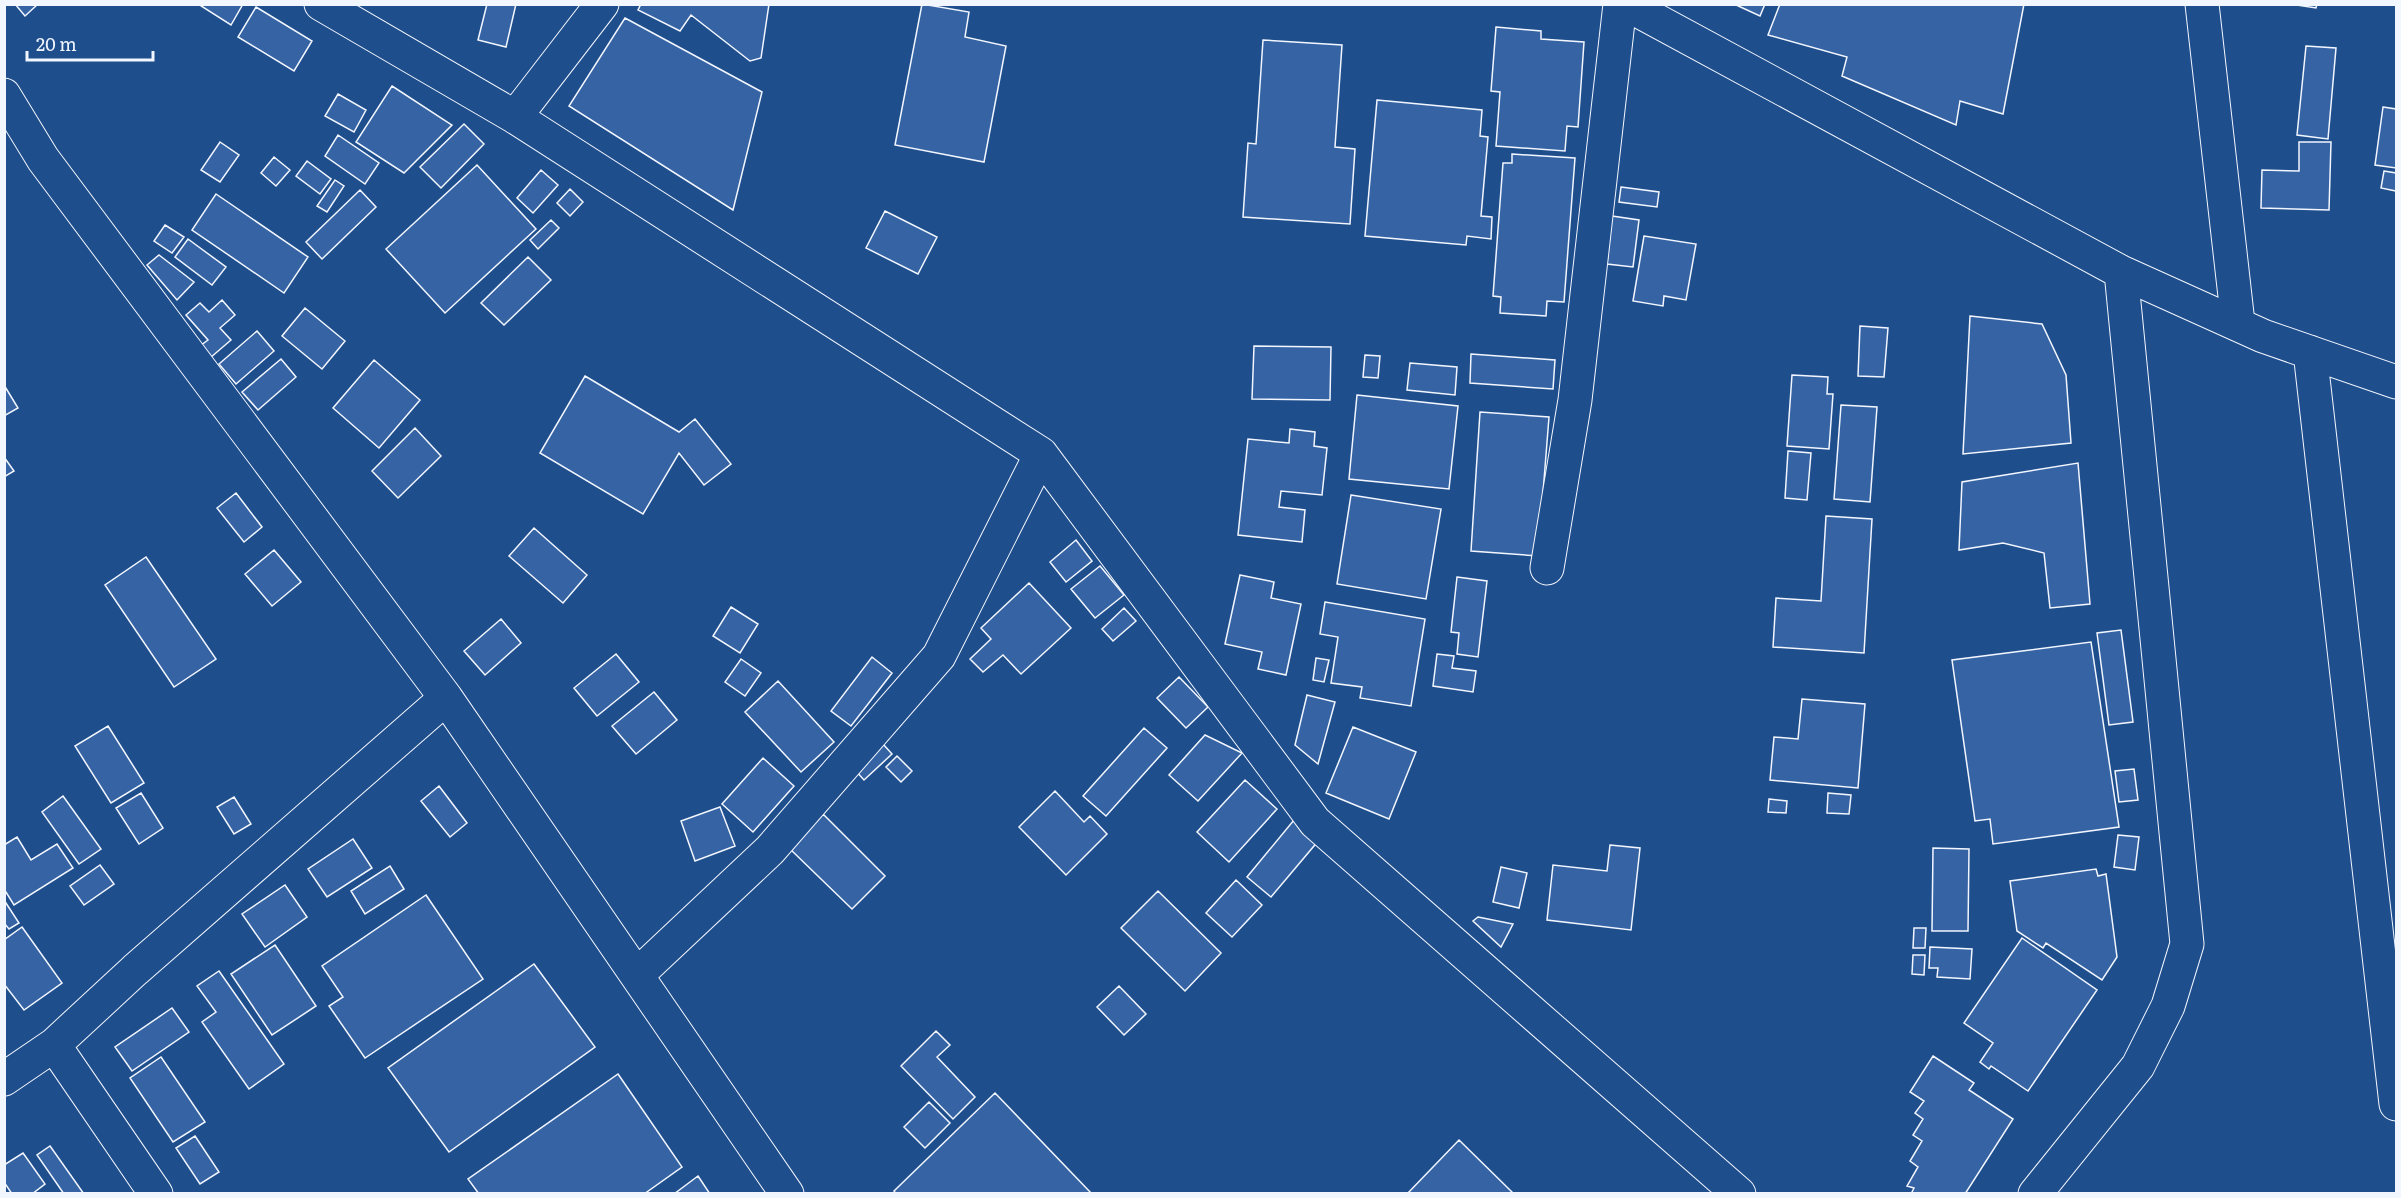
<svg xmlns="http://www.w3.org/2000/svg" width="2401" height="1198" font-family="Literata,serif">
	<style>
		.building { fill: #3563a3; stroke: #f2f6ff; stroke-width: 1.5 }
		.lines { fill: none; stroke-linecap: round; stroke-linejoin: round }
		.street-casing { stroke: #f2f6ff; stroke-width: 35 }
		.street { stroke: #1f4e8c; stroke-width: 33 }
	</style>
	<rect width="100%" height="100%" fill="#1f4e8c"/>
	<!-- building -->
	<path class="building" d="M 15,4 L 38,4 L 25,16 Z
		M 198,4 L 243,4 L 231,25 Z
		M 487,4 L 516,4 L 506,47 L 478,40 Z
		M 641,4 L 769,4 L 761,58 L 750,61 L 691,15 L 680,31 L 638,10 Z
		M 922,4 L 969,12 L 965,37 L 1006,46 L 984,162 L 895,145 Z
		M 1734,4 L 1765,4 L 1760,16 Z
		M 1780,4 L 2024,4 L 2003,114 L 1960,101 L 1956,125 L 1842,76 L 1847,57 L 1768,35 Z
		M 2290,4 L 2317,4 L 2316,8 Z
		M 256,7 L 312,41 L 294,71 L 238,37 Z
		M 625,18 L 762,92 L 733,210 L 569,106 Z
		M 1496,27 L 1541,31 L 1541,39 L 1584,42 L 1578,127 L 1567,126 L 1565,151 L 1496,146 L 1500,92 L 1491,91 Z
		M 1263,40 L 1342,45 L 1335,147 L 1355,149 L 1350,224 L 1243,217 L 1248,143 L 1256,144 Z
		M 2306,46 L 2336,48 L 2328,139 L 2297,135 Z
		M 392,86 L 452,125 L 404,173 L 356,142 Z
		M 338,94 L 366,110 L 354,132 L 325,116 Z
		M 1377,100 L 1482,110 L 1480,136 L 1488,137 L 1481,216 L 1492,217 L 1491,239 L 1467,236 L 1466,245 L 1365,236 Z
		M 2383,107 L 2396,109 L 2396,168 L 2375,165 Z
		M 464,124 L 484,144 L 441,188 L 420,167 Z
		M 338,135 L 379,163 L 365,184 L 325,156 Z
		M 220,142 L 239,155 L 220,182 L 201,170 Z
		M 2299,142 L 2331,142 L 2329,210 L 2261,208 L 2262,170 L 2299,171 Z
		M 1512,154 L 1575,158 L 1564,302 L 1547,301 L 1546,316 L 1500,313 L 1501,297 L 1493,296 L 1503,163 L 1512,163 Z
		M 274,157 L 290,170 L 276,186 L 261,173 Z
		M 307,161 L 331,179 L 320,194 L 296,176 Z
		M 477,165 L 536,229 L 445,313 L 386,249 Z
		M 541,170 L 558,185 L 533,213 L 517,198 Z
		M 2384,171 L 2396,173 L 2396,191 L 2381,188 Z
		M 335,180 L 344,186 L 327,212 L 317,206 Z
		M 1621,187 L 1659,192 L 1657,207 L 1619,202 Z
		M 570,189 L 583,202 L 570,216 L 557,203 Z
		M 360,190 L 376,207 L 322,259 L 306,242 Z
		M 216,194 L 308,257 L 284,293 L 192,230 Z
		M 885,211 L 937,237 L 918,274 L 866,248 Z
		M 1612,216 L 1639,220 L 1633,267 L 1607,264 Z
		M 551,220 L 559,228 L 538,249 L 530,240 Z
		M 165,225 L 184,237 L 172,253 L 154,241 Z
		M 1644,236 L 1696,244 L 1686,300 L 1664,296 L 1663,306 L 1633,301 Z
		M 188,239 L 226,267 L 212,285 L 175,257 Z
		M 159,255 L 194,282 L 177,300 L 147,265 Z
		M 528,257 L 551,280 L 504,325 L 481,303 Z
		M 222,300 L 235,315 L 220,328 L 231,340 L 210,358 L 200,346 L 208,340 L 186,315 L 200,303 L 209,312 Z
		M 305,308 L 345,341 L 322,369 L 282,336 Z
		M 1970,316 L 2042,324 L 2066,375 L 2071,443 L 1963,454 Z
		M 1860,326 L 1888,328 L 1884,377 L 1858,376 Z
		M 257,331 L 274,351 L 236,384 L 219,364 Z
		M 1254,346 L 1331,347 L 1330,400 L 1252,399 Z
		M 1471,354 L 1555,360 L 1553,389 L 1470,383 Z
		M 1365,355 L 1380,356 L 1378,378 L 1363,377 Z
		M 281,359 L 296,377 L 258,410 L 242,392 Z
		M 374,360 L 420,400 L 379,448 L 333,408 Z
		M 1410,363 L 1457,367 L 1455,395 L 1407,390 Z
		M 1792,375 L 1828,377 L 1827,394 L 1833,394 L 1829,449 L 1787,446 Z
		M 585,376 L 679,432 L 695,419 L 731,464 L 704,485 L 679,453 L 643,514 L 540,453 Z
		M 4,385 L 18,408 L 4,416 Z
		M 1357,395 L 1458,406 L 1449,489 L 1349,479 Z
		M 1841,405 L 1877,407 L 1870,502 L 1834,499 Z
		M 1480,412 L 1549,417 L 1538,556 L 1471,551 Z
		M 415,428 L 441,456 L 398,498 L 372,471 Z
		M 1290,429 L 1315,432 L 1314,446 L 1327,448 L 1322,495 L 1281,491 L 1279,507 L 1305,510 L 1302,542 L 1238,535 L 1248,439 L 1289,443 Z
		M 1788,451 L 1811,453 L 1807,500 L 1785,498 Z
		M 4,457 L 14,471 L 4,477 Z
		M 2078,463 L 2090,604 L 2050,608 L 2044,553 L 2003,543 L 1959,550 L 1962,482 Z
		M 236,493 L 262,527 L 244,542 L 217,508 Z
		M 1351,495 L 1441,509 L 1426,599 L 1337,584 Z
		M 1826,516 L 1872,519 L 1864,653 L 1773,647 L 1776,598 L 1821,601 Z
		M 534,528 L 587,575 L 563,603 L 509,556 Z
		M 1076,540 L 1092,561 L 1066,582 L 1050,562 Z
		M 274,550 L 301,582 L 272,606 L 245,574 Z
		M 146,557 L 216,659 L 174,687 L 105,585 Z
		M 1100,566 L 1124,595 L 1095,618 L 1071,589 Z
		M 1240,575 L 1274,582 L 1271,598 L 1301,604 L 1286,675 L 1258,669 L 1262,652 L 1225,644 Z
		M 1457,577 L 1487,581 L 1478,657 L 1457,654 L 1459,633 L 1451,632 Z
		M 1029,583 L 1071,628 L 1021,674 L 1003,655 L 983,672 L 970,659 L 991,639 L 981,628 Z
		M 1325,602 L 1425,619 L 1411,706 L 1360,698 L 1362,687 L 1331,683 L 1338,637 L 1320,634 Z
		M 731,607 L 758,624 L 740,653 L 713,636 Z
		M 1124,608 L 1136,621 L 1113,641 L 1102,629 Z
		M 501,619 L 521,643 L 485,675 L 464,651 Z
		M 2121,630 L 2133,722 L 2109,725 L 2097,633 Z
		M 2091,642 L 2119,827 L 1993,844 L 1990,819 L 1975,821 L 1952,660 Z
		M 616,654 L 639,682 L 597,716 L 574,688 Z
		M 1437,654 L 1454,656 L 1452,668 L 1476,671 L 1473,692 L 1433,686 Z
		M 872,657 L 892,673 L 851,726 L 831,711 Z
		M 1316,658 L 1329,660 L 1324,682 L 1313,680 Z
		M 741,659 L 761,673 L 745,696 L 725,682 Z
		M 1179,677 L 1208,707 L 1186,728 L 1157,698 Z
		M 778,681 L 834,742 L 801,772 L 745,712 Z
		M 654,692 L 677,720 L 636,754 L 612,726 Z
		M 1307,695 L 1335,702 L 1318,764 L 1295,745 Z
		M 1802,699 L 1865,704 L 1858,788 L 1770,780 L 1774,737 L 1798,739 Z
		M 108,726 L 144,783 L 111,803 L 75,746 Z
		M 1353,727 L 1416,752 L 1389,819 L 1326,793 Z
		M 1144,728 L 1167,748 L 1106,816 L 1083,796 Z
		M 1205,735 L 1242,753 L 1198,801 L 1169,775 Z
		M 883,744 L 892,754 L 864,780 L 855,770 Z
		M 897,756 L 912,771 L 901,782 L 886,767 Z
		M 763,758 L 794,786 L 753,832 L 722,804 Z
		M 2134,769 L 2138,800 L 2119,802 L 2115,771 Z
		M 1245,780 L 1277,809 L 1229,862 L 1197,832 Z
		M 439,786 L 467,823 L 450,837 L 421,801 Z
		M 1055,791 L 1084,822 L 1090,816 L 1107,834 L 1066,875 L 1019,827 Z
		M 141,793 L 163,828 L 139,844 L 116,808 Z
		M 1828,793 L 1851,795 L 1849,814 L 1827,813 Z
		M 63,796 L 101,849 L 79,864 L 42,812 Z
		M 234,797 L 251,824 L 234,834 L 217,807 Z
		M 1769,799 L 1787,801 L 1786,813 L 1768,812 Z
		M 720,807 L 735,846 L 695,861 L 681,821 Z
		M 823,814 L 885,876 L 852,909 L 789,848 Z
		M 1294,820 L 1319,840 L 1271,897 L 1247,877 Z
		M 2118,835 L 2139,837 L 2135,870 L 2114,867 Z
		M 17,837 L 31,860 L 57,844 L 73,868 L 14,905 L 4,889 L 4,845 Z
		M 353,839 L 372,868 L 327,897 L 308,869 Z
		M 1610,845 L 1640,848 L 1631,930 L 1547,920 L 1553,865 L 1607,871 Z
		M 1933,848 L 1969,849 L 1968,931 L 1932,931 Z
		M 100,865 L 114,884 L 84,905 L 70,886 Z
		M 390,866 L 404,889 L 365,914 L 351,891 Z
		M 1501,867 L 1527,873 L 1519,908 L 1493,902 Z
		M 2096,869 L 2098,876 L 2106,874 L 2117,957 L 2102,980 L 2046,943 L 2043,948 L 2017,931 L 2010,881 Z
		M 1236,880 L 1262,905 L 1232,937 L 1206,913 Z
		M 285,885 L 307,917 L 265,947 L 242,914 Z
		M 1158,891 L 1221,953 L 1185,991 L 1121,928 Z
		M 426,895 L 483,979 L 365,1058 L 329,1006 L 343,997 L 322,966 Z
		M 4,900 L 19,923 L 9,929 L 4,923 Z
		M 1478,917 L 1513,924 L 1501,947 L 1473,921 Z
		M 22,927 L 62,983 L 24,1010 L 4,984 L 4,940 Z
		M 1914,928 L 1926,928 L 1925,948 L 1913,948 Z
		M 2022,938 L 2097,990 L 2028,1091 L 1991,1066 L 1989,1069 L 1980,1062 L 1993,1043 L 1964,1023 Z
		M 275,945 L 316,1006 L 272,1035 L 231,974 Z
		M 1930,947 L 1972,949 L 1970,979 L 1937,977 L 1938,968 L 1929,968 Z
		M 1913,955 L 1925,955 L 1924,975 L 1912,974 Z
		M 534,964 L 595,1047 L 449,1152 L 388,1068 Z
		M 219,971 L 284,1064 L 249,1089 L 202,1022 L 216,1012 L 197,986 Z
		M 1119,986 L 1146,1014 L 1124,1035 L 1097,1007 Z
		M 172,1008 L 189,1032 L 132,1071 L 115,1047 Z
		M 936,1031 L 950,1045 L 937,1057 L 975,1097 L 953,1119 L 901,1066 Z
		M 1933,1056 L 1974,1083 L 1969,1090 L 2013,1119 L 1965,1194 L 1911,1194 L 1914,1188 L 1907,1186 L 1918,1167 L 1910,1161 L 1922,1141 L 1913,1135 L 1923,1119 L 1915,1113 L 1924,1101 L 1910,1092 Z
		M 161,1057 L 205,1122 L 173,1142 L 130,1078 Z
		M 618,1074 L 682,1167 L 644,1194 L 479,1194 L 468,1179 Z
		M 995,1093 L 1092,1194 L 897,1194 L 894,1191 Z
		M 929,1102 L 950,1123 L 925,1148 L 904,1127 Z
		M 195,1136 L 219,1172 L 200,1184 L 176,1148 Z
		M 1459,1140 L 1514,1194 L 1407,1194 Z
		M 50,1146 L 84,1194 L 64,1194 L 37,1155 Z
		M 23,1153 L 45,1184 L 32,1194 L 12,1194 L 4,1182 L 4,1165 Z
		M 698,1176 L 710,1194 L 674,1194 Z"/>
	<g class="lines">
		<defs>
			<path id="street" d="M 321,4 L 515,117 L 1041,454 L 1315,822 L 1739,1194
				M 1626,4 L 2121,272 L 2263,336 L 2396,382
				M 2202,4 L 2238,323
				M 4,95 L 43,159 L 446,698 L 787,1194
				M 515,117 L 602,4
				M 2310,352 L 2396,1104
				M 1547,568 L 1575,400 L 1620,4
				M 637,975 L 770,850 L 939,656 L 1041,454
				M 4,1079 L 54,1045
				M 156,1194 L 54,1045 L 135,970 L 446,698
				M 2035,1194 L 2138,1066 L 2168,1006 L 2187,944 L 2121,272"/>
		</defs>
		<!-- street casing -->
		<use href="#street" class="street-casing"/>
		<!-- street -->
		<use href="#street" class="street"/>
	</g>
	<!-- border -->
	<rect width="2401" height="1198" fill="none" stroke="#f2f6ff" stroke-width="12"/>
	<!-- scale -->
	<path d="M27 51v9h126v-9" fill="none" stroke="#f2f6ff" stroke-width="3"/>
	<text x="36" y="51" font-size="18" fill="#f2f6ff" stroke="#1f4e8c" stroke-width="4.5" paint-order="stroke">20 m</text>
</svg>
